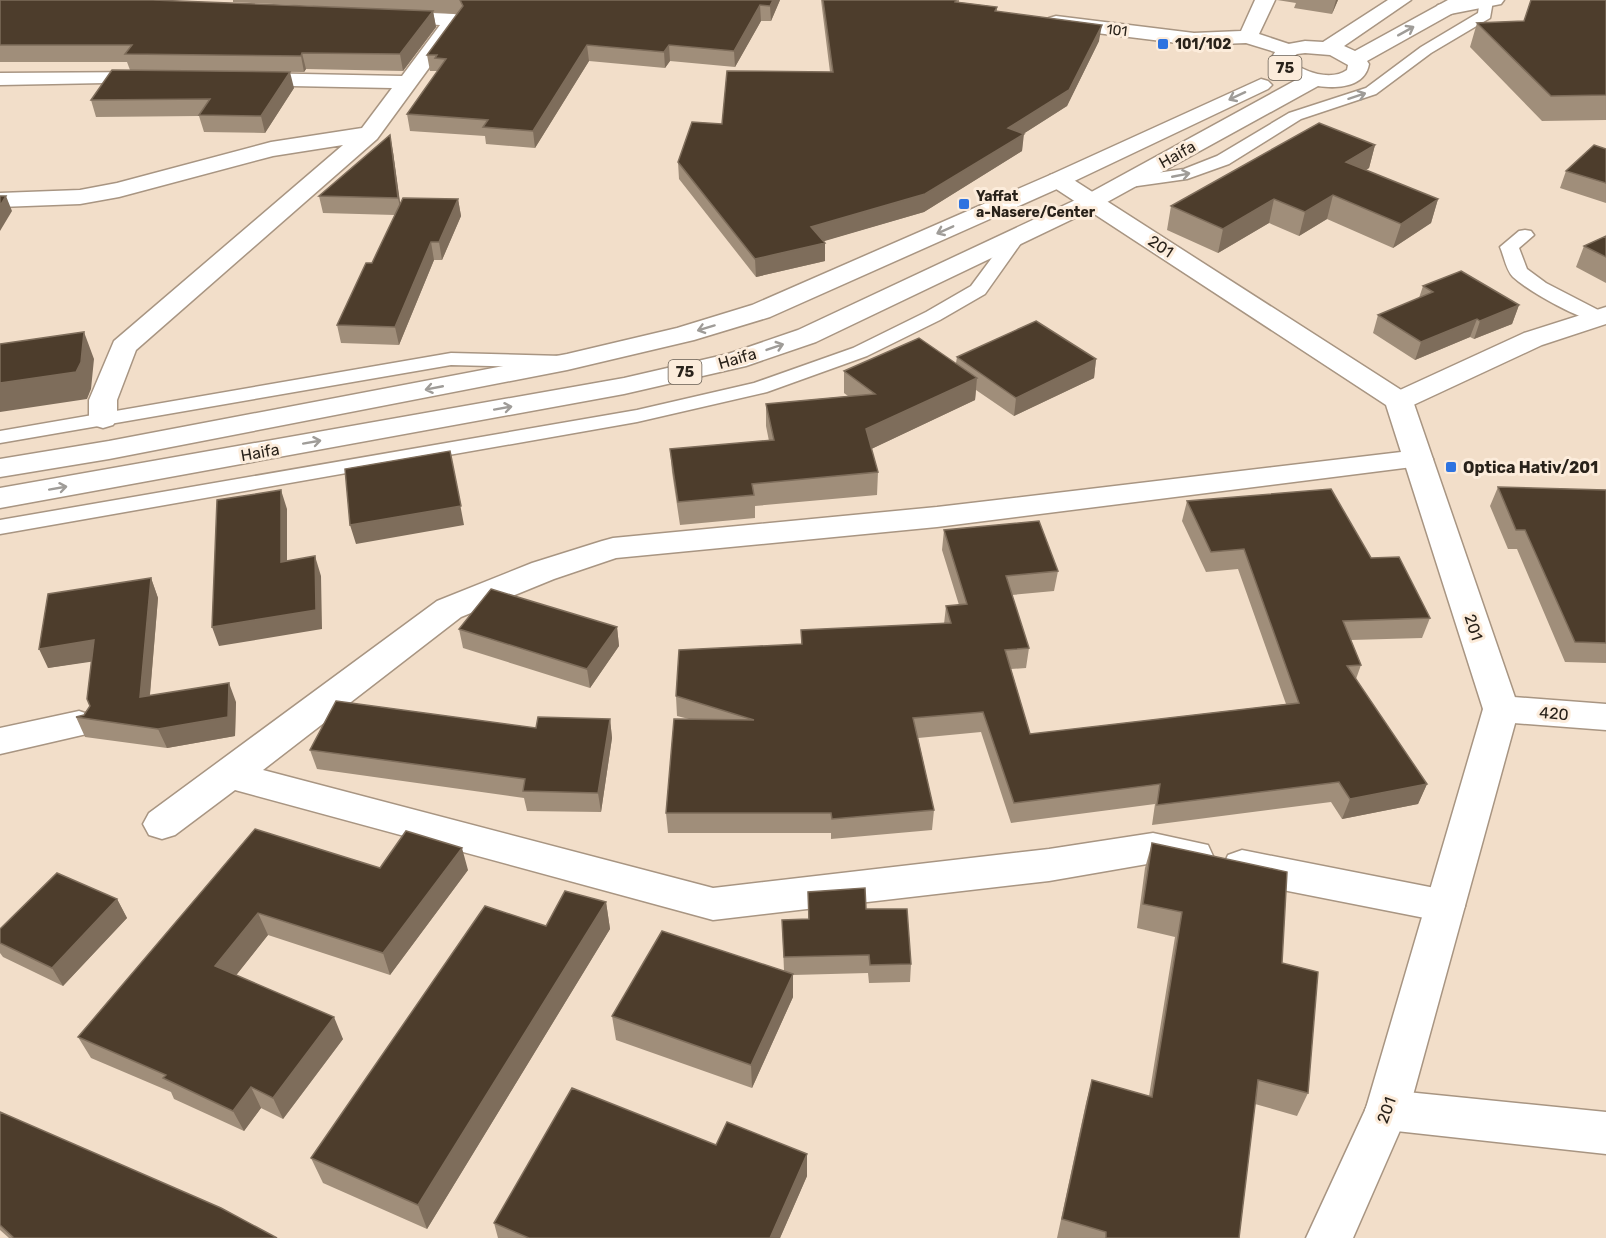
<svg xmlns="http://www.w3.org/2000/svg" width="1606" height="1238" font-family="Rubik,sans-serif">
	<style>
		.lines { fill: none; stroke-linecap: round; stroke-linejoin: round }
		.lane-casing { stroke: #a89582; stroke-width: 3 }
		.street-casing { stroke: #a89582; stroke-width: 3 }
		.secondary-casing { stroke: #a89582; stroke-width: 3 }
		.highway-casing { stroke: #a89582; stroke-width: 3 }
		.lane { fill: #fff; fill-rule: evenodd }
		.street { fill: #fff; fill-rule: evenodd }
		.secondary { fill: #fff; fill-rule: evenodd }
		.highway { fill: #fff; fill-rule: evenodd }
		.wall { fill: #a08e7a }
		.shaded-wall { fill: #7e6d5b }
		.building { fill: #4d3d2c; stroke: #7e6d5b; stroke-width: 1.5 }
		.oneway { stroke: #9f9c98 }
		.poi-dot { fill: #2e73e0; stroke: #fcecdb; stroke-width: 2 }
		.labels { text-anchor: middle; stroke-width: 6; stroke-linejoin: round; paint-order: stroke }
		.far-street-label { font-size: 14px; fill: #29221a; stroke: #fcecdb }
		.far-poi-label { font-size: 14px; font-weight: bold; fill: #29221a; stroke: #fcecdb; text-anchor: start }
		.shield { fill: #fcecdb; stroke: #685f54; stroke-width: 1.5 }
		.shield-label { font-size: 15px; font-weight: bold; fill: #29221a }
		.street-label { font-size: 16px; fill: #29221a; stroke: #fcecdb }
		.poi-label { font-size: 16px; font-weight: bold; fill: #29221a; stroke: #fcecdb; text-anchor: start }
	</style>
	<rect width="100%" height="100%" fill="#f2dec9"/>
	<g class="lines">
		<defs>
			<path id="lane" d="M 1480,0 L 1493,1 L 1490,18 L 1431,53 L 1376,94 L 1301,119 L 1229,164 L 1187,179 L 1123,188 L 1117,187 L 1115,183 L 1117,179 L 1123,178 L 1184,169 L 1217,156 L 1289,113 L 1366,88 L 1421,47 L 1478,13 Z
				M 1525,230 L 1531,231 L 1534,235 L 1519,248 L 1527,269 L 1546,283 L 1604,313 L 1606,316 L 1604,321 C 1586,325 1527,290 1513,277 C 1506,270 1504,256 1500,247 L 1519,231 Z
				M 1017,231 L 1023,232 L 1026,236 L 985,294 L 940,320 L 867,356 L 767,392 L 637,422 L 0,534 L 0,520 L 637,410 L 754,383 L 853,348 L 926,312 L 971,286 L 1011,232 Z
				M 451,353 L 562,356 L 569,358 L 572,362 L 569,366 L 562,368 L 451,365 L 0,443 L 0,431 Z"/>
			<path id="street" d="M 1462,0 L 1504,0 L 1501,4 L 1445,15 L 1438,13 L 1435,9 L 1438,5 Z
				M 388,11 L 454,14 L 461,16 L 464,20 L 377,139 L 136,350 L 117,400 L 117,419 L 113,425 L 103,428 L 93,425 L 89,419 L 89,400 L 114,341 L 343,145 L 273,156 L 119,197 L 80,204 L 0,207 L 0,193 L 80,190 L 117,183 L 271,142 L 362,128 L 392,88 L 248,85 L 241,83 L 238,79 L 241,75 L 248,73 L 402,76 L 440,25 L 381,21 L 378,17 L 381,13 Z
				M 151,72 L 158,74 L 161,78 L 158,82 L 0,85 L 0,73 Z
				M 1606,307 L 1606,324 L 1542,345 L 1409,407 L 1399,409 L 1389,407 L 1385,401 L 1389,395 L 1524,333 Z
				M 1418,450 L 1428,453 L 1433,459 L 1428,465 L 937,527 L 616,558 L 554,579 L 461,617 L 263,770 L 713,888 L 1049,849 L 1153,833 L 1208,845 L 1213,856 L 1208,867 L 1194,871 L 1153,863 L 1049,881 L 713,920 L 235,790 L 175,835 L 162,839 L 149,835 L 143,824 L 149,813 L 437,601 L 532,563 L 602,541 L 613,538 L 937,507 Z
				M 1501,696 L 1606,704 L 1606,730 L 1501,722 L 1489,718 L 1483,709 L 1489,700 Z
				M 79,711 L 91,715 L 97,724 L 91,733 L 0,754 L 0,728 Z
				M 1242,850 L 1445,890 L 1459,894 L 1465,906 L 1459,918 L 1445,922 L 1242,882 L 1228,877 L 1223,866 L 1228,855 Z
				M 1387,1090 L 1606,1112 L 1606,1154 L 1387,1130 L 1371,1124 L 1365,1110 L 1371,1096 Z"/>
			<path id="secondary" d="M 1255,0 L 1275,0 L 1259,34 L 1295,46 L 1298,50 L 1295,54 L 1288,56 L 1246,43 L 1194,45 L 1056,28 L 1049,26 L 1046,22 L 1049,18 L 1056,16 L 1194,33 L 1241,31 Z
				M 1058,173 L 1066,175 L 1409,395 L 1413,401 L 1519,709 L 1409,1110 L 1353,1238 L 1306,1238 L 1366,1108 L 1483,709 L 1386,405 L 1050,185 L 1046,180 L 1050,175 Z"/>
			<path id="highway" d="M 1388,0 L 1411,0 L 1344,46 L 1355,51 L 1448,0 L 1472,0 L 1469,4 L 1367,61 L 1369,64 C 1365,87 1338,89 1318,86 L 1100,206 L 816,342 L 746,366 L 624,394 L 0,508 L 0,488 L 624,378 L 728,354 L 798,330 L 1084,196 L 1296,80 L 1279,72 L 1270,60 L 1277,49 L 1283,45 L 1305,41 L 1323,42 ZM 1305,53 L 1330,55 L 1348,65 L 1347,70 C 1332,81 1302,73 1290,59 L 1297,54 Z
				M 1261,79 L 1268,81 L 1272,85 L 1268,89 L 1066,185 L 770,317 L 694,340 L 567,370 L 109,459 L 0,477 L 0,459 L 109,441 L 567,354 L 677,328 L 752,305 L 1050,175 Z"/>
		</defs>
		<!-- lane casing -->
		<use href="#lane" class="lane-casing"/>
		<!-- street casing -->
		<use href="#street" class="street-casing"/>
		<!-- secondary casing -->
		<use href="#secondary" class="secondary-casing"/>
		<!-- highway casing -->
		<use href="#highway" class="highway-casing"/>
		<!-- lane -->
		<use href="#lane" class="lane"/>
		<!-- street -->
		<use href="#street" class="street"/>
		<!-- secondary -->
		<use href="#secondary" class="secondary"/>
		<!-- highway -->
		<use href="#highway" class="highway"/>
	</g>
	<!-- wall -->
	<path class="wall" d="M 0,0 L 354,8 L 233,2 L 233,0 L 780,0 L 771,21 L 761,21 L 735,67 L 670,61 L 665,68 L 589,61 L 535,148 L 486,144 L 485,136 L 410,131 L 407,114 L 437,72 L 437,71 L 430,71 L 427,55 L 458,14 L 433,12 L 436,27 L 403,71 L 306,69 L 304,72 L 130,70 L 127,62 L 0,62 Z
		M 821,0 L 959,0 L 959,2 L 997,7 L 997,11 L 1099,41 L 1067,106 L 1023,134 L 1022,151 L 924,212 L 823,241 L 825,261 L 756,277 L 679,179 L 678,162 L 722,124 L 830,72 Z
		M 1277,0 L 1338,0 L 1332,14 L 1294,8 L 1296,3 Z
		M 1606,0 L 1606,120 L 1542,121 L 1470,47 L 1477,23 L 1524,21 Z
		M 294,88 L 265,133 L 204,132 L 199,116 L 96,117 L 91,100 Z
		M 1375,145 L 1369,168 L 1366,170 L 1438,199 L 1431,223 L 1393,248 L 1327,219 L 1299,236 L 1269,223 L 1218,253 L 1167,230 L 1171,206 Z
		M 1606,149 L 1606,203 L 1560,188 L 1566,171 Z
		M 393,152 L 400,204 L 458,199 L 461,216 L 442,260 L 434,260 L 399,345 L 341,343 L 337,325 L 372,263 L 395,215 L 323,213 L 319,196 Z
		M 1606,236 L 1606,283 L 1576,267 L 1584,246 Z
		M 1423,286 L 1519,305 L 1512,324 L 1474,339 L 1470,337 L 1415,360 L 1373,333 L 1378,315 L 1419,298 Z
		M 957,357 L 1096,359 L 1094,378 L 1014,416 L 976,390 L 975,400 L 871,449 L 878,472 L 877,495 L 755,506 L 755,518 L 680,525 L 672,472 L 670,449 L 769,441 L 766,426 L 766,404 L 848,396 L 844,393 L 844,371 L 956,363 Z
		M 1498,487 L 1606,490 L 1606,663 L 1565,662 L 1517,549 L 1508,549 L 1490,506 Z
		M 1187,501 L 1371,558 L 1430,618 L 1422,638 L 1351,640 L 1361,665 L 1356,679 L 1427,784 L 1418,804 L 1342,819 L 1331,802 L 1152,825 L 1155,804 L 1011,823 L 981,732 L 918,738 L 934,810 L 932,830 L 831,839 L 831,833 L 668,833 L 666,813 L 689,719 L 677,716 L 676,696 L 801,644 L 801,630 L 944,624 L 946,606 L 959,605 L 942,550 L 944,530 L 1058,571 L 1054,591 L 1012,595 L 1029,648 L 1026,668 L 1011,669 L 1030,734 L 1286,704 L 1238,569 L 1206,572 L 1182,521 Z
		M 151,578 L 158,598 L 150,695 L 236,702 L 235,736 L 167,748 L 85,737 L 76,717 L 84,715 L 90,706 L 91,661 L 48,668 Z
		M 617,627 L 619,646 L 590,688 L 463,648 L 459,629 Z
		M 610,719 L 612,738 L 601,812 L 527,811 L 524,798 L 317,769 L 310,750 L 536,728 Z
		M 255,829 L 380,868 L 468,870 L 390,975 L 268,935 L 236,975 L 343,1039 L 283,1119 L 261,1108 L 244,1131 L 174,1099 L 171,1092 L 91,1058 L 78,1037 Z
		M 1152,843 L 1282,963 L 1308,1093 L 1297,1116 L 1255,1104 L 1239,1238 L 1057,1238 L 1086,1103 L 1092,1080 L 1149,1096 L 1175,937 L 1137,928 L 1145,868 Z
		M 808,892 L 866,909 L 911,964 L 910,982 L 869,983 L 868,973 L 793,975 L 793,997 L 752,1088 L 616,1040 L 612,1016 L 784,971 L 782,920 L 808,919 Z
		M 117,899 L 127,918 L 63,986 L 3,957 L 0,953 L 0,929 Z
		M 606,902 L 610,929 L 427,1229 L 323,1183 L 311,1158 L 546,926 Z
		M 0,1112 L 277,1238 L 9,1238 L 0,1230 Z
		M 716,1145 L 807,1176 L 780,1238 L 498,1238 L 494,1223 Z"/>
	<!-- shaded-wall -->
	<path class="shaded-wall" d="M 773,0 L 780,0 L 771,21 L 770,6 Z
		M 1336,0 L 1338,0 L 1332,14 Z
		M 760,5 L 761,21 L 735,67 L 734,51 Z
		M 433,11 L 436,27 L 403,71 L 400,54 Z
		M 1102,25 L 1099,41 L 1067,106 L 1006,145 L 1008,128 Z
		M 587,45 L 589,61 L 535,148 L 533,131 Z
		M 669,45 L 670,61 L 665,68 L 664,52 Z
		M 302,53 L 306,69 L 304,72 L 301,56 Z
		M 290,72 L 294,88 L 265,133 L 261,116 Z
		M 1024,134 L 1022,151 L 924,212 L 811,245 L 811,227 Z
		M 390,135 L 393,152 L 402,216 L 398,198 Z
		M 1375,145 L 1369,168 L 1340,186 L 1346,162 Z
		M 1333,195 L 1327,219 L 1299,236 L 1305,212 Z
		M 6,196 L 12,211 L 0,231 L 0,206 Z
		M 458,199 L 461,216 L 442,260 L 439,242 Z
		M 1274,199 L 1269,223 L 1218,253 L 1223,229 Z
		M 1438,199 L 1431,223 L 1393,248 L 1401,224 Z
		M 431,242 L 434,260 L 399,345 L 395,327 Z
		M 825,243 L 825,261 L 756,277 L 755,259 Z
		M 1519,305 L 1512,324 L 1474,339 L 1480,321 Z
		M 1477,319 L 1470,337 L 1415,360 L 1421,342 Z
		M 84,332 L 94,359 L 91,389 L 87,399 L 0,412 L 0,383 Z
		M 1096,359 L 1094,378 L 1014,416 L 1016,398 Z
		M 977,378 L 975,400 L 865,452 L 866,429 Z
		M 450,451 L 464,525 L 356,544 L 350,525 Z
		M 281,490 L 287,509 L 287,581 L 281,562 Z
		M 315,556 L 321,576 L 322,629 L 219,646 L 212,627 Z
		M 151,578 L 158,598 L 148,716 L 140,697 Z
		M 617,627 L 619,646 L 590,688 L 587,669 Z
		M 94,640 L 103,660 L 48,668 L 39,649 Z
		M 229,683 L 236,702 L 235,736 L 167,748 L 158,729 Z
		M 610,719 L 612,738 L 601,812 L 598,793 Z
		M 1427,784 L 1418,804 L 1342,819 L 1350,799 Z
		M 462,848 L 468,870 L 390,975 L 383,953 Z
		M 117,899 L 127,918 L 63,986 L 52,968 Z
		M 606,902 L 610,929 L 427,1229 L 418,1205 Z
		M 258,913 L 268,935 L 226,988 L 215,966 Z
		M 793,974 L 793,997 L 752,1088 L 751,1065 Z
		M 334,1017 L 343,1039 L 283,1119 L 273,1098 Z
		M 251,1087 L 261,1108 L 244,1131 L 233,1111 Z
		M 807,1154 L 807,1176 L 780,1238 L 770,1238 Z"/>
	<!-- building -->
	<path class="building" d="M 0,0 L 153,0 L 433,11 L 400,54 L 302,53 L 301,56 L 125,54 L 132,45 L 0,45 Z
		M 460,0 L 773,0 L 770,6 L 760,5 L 734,51 L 669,45 L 664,52 L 587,45 L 533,131 L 483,127 L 488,120 L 407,114 L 446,59 L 435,58 L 437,55 L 427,55 L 463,6 Z
		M 823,0 L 956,0 L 955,2 L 997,7 L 995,11 L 1102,25 L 1069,90 L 1008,128 L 1024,134 L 925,194 L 811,227 L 825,243 L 755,259 L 678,162 L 692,122 L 722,124 L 727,71 L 833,72 Z
		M 1531,0 L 1606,0 L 1606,95 L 1551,96 L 1477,23 L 1524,21 Z
		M 112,70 L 290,72 L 261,116 L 199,115 L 210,99 L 91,100 Z
		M 1319,123 L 1375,145 L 1346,162 L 1438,199 L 1401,224 L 1333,195 L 1305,212 L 1274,199 L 1223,229 L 1171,206 Z
		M 390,135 L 398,198 L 319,196 Z
		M 1594,145 L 1606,149 L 1606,183 L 1566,171 Z
		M 0,196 L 6,196 L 0,206 Z
		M 403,198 L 458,199 L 439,242 L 431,242 L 395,327 L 337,325 L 366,263 L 372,263 Z
		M 1606,236 L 1606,257 L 1584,246 Z
		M 1461,271 L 1519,305 L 1480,321 L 1477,319 L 1421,342 L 1378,315 L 1433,292 L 1423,286 Z
		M 1036,321 L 1096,359 L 1016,398 L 957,357 Z
		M 84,332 L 81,362 L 76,372 L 0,383 L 0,344 Z
		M 919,338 L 977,378 L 866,429 L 878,472 L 752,484 L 754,495 L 678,502 L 670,449 L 774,440 L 766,404 L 875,394 L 844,371 Z
		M 450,451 L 461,506 L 350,525 L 345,469 Z
		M 1498,487 L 1606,490 L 1606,643 L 1575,642 L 1525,530 L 1516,530 Z
		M 1331,489 L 1371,558 L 1399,557 L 1430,618 L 1343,621 L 1361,665 L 1347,666 L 1427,784 L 1350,799 L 1339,782 L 1157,805 L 1160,784 L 1014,803 L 983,712 L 913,718 L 934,810 L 832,819 L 831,813 L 666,813 L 674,719 L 754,720 L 676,696 L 679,650 L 802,644 L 801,630 L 951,623 L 946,606 L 967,604 L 944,530 L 1039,521 L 1058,571 L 1006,576 L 1029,648 L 1005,650 L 1030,734 L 1299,703 L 1244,549 L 1211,552 L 1187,501 Z
		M 281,490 L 281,562 L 315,556 L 316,610 L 212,627 L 217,500 Z
		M 151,578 L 140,697 L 229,683 L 228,717 L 158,729 L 76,717 L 84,715 L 90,706 L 87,699 L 94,640 L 39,649 L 48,594 Z
		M 491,589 L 617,627 L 587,669 L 459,629 Z
		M 336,701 L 536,728 L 538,717 L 610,719 L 598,793 L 523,791 L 525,779 L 310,750 Z
		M 255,829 L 380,868 L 406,831 L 462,848 L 383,953 L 258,913 L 215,966 L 334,1017 L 273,1098 L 251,1087 L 233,1111 L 163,1078 L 166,1075 L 78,1037 Z
		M 1152,843 L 1287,872 L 1282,963 L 1318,972 L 1308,1093 L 1258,1080 L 1239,1238 L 1106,1238 L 1106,1232 L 1062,1219 L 1092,1080 L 1152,1097 L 1182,912 L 1143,904 Z
		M 57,873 L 117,899 L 52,968 L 0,943 L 0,929 Z
		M 865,888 L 866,909 L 907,909 L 911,964 L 870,965 L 869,955 L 784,957 L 782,920 L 809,919 L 808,892 Z
		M 565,891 L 606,902 L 418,1205 L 311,1158 L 485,906 L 546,926 Z
		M 662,931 L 793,974 L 751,1065 L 612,1016 Z
		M 572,1088 L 716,1145 L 727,1122 L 807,1154 L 770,1238 L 529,1238 L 494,1223 Z
		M 0,1112 L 221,1208 L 277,1238 L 14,1238 L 0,1225 Z"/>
	<!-- one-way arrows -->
	<defs><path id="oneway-shaft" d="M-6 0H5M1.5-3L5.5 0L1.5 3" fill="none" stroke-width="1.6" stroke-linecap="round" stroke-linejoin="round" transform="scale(1.5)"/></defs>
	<g class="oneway">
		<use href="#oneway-shaft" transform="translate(1406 31) rotate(-29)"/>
		<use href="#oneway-shaft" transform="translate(1237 96) rotate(155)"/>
		<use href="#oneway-shaft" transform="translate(1357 96) rotate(-18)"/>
		<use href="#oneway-shaft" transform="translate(1181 175) rotate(-11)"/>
		<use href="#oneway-shaft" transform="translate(945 230) rotate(156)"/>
		<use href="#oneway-shaft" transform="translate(706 328) rotate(163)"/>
		<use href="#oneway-shaft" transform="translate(775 347) rotate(-19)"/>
		<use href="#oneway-shaft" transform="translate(434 388) rotate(169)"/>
		<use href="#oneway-shaft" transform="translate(503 408) rotate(-10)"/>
		<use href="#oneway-shaft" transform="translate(312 442) rotate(-10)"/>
		<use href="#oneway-shaft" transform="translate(58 488) rotate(-10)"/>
	</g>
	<!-- markers -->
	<g class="poi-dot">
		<rect x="1157" y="38" width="12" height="12" rx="3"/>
		<rect x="958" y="198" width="12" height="12" rx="3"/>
		<rect x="1445" y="461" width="12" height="12" rx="3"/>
	</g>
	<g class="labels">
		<!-- far-street labels -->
		<g class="far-street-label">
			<text transform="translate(1117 30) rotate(7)" y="5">101</text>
		</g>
		<!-- far-poi labels -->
		<g class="far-poi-label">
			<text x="1175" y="49">101/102</text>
			<text x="976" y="201">Yaffat<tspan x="976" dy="16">a-Nasere/Center</tspan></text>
		</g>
		<!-- shield labels -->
		<g class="shield">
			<rect x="1268.5" y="56" width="33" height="24" rx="4.5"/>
			<rect x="668.5" y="360" width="33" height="24" rx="4.5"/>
		</g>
		<g class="shield-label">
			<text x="1285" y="73">75</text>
			<text x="685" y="377">75</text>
		</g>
		<!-- street labels -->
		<g class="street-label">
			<text transform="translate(1177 154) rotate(-29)" y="6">Haifa</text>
			<text transform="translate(1161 246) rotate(33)" y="6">201</text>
			<text transform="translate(737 358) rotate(-16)" y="6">Haifa</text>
			<text transform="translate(260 452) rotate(-10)" y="6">Haifa</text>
			<text transform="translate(1474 627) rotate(72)" y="6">201</text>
			<text transform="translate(1554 713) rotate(5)" y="6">420</text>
			<text transform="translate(1386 1110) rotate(-70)" y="6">201</text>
		</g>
		<!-- poi labels -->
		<g class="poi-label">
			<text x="1463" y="473">Optica Hativ/201</text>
		</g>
	</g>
</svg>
